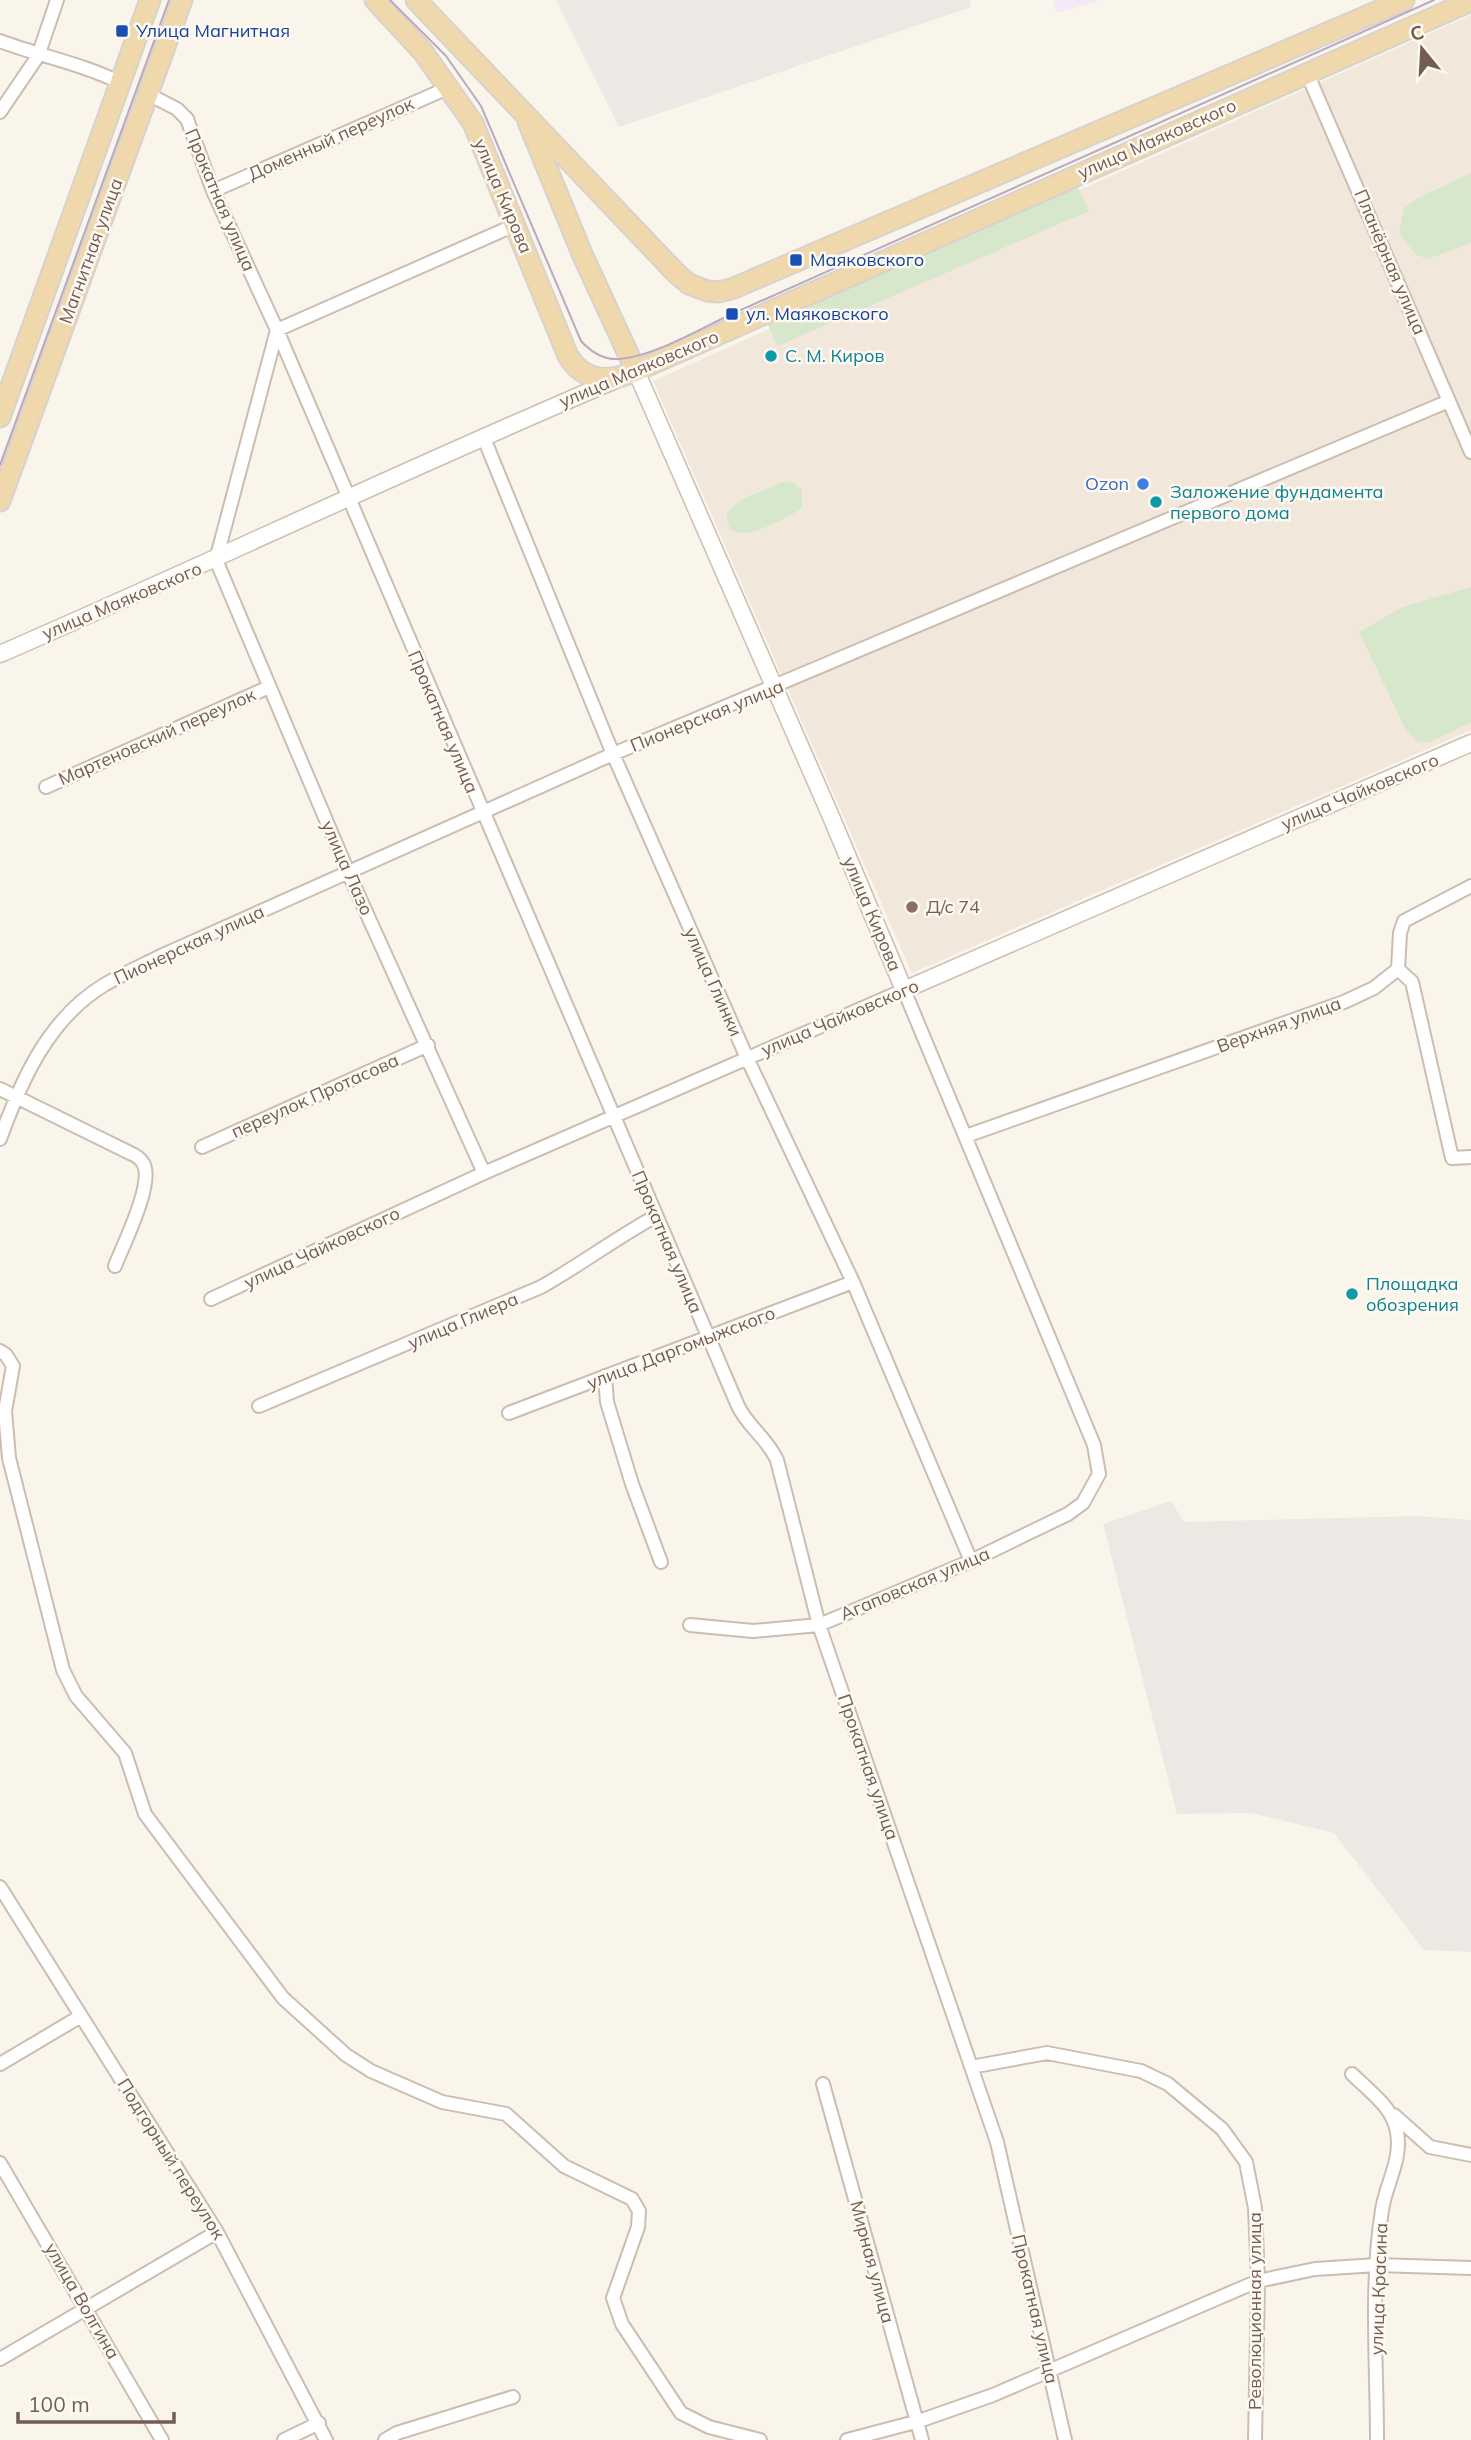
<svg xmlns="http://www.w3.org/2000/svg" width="1471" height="2440" font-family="Mulish,sans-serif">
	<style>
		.residential { fill: #f1e7db }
		.industrial { fill: #ece8e3 }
		.education { fill: #f2e8f7 }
		.green { fill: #d6e7cb }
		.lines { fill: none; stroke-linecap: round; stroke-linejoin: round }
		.minor-casing { stroke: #cbbdb2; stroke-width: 16 }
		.secondary-casing { stroke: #cdbeb0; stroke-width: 19 }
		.primary-casing { stroke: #d8d2ce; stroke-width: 23 }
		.minor { stroke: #fff; stroke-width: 12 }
		.secondary { stroke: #fff; stroke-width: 16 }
		.primary { stroke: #f0d8ad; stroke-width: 19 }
		.tram { stroke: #b8aac4; stroke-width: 2 }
		.transit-dot { fill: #1a4fb4; stroke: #fdf9f2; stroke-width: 2.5 }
		.culture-dot { fill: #0f9aa8; stroke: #fdf9f2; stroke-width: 2.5 }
		.shop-dot { fill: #3f7fe0; stroke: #fdf9f2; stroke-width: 2.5 }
		.education-dot { fill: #8d6e63; stroke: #fdf9f2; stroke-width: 2.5 }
		.labels { text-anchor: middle; stroke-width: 5; stroke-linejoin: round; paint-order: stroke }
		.transit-label { font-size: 18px; fill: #164399; stroke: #fdf9f2; text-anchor: start }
		.street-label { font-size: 18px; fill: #735d51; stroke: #fdf9f2 }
		.culture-label { font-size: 18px; fill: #0d838f; stroke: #fdf9f2; text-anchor: start }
		.shop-label { font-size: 18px; fill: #366cbe; stroke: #fdf9f2; text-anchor: end }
		.education-label { font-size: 18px; fill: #785e54; stroke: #fdf9f2; text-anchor: start }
	</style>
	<rect width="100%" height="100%" fill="#faf5eb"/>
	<!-- residential -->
	<path class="residential" d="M 1471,15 L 1471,730 L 912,973 L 653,381 Z"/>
	<!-- industrial -->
	<path class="industrial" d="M 556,0 L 969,0 L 971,7 L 619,127 Z
		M 1171,1501 L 1184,1522 L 1418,1516 L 1471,1520 L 1471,1952 L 1424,1950 L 1334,1833 L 1251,1813 L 1177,1814 L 1103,1524 Z"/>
	<!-- education -->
	<path class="education" d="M 1053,0 L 1101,0 L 1057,13 Z"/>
	<!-- green -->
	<path class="green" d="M 1471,173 L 1471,243 L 1428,259 L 1415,254 L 1399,233 L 1404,208 L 1418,198 Z
		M 1076,183 L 1089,211 L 777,346 L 764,316 Z
		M 783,482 L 794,483 L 802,490 L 802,508 C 788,517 725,555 727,515 L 733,506 L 745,498 Z
		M 1471,587 L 1471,722 L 1430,742 L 1418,742 L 1405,728 L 1359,632 L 1403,607 Z"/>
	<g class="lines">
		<defs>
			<path id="minor" d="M 0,41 C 40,56 83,64 121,83
				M 1307,73 L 1471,452
				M 148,94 L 177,109 L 187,119 L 213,191 L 277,330 L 738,1406 C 748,1427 767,1438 777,1460 L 819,1625 L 997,2142 L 1065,2440
				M 0,112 L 38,56 L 57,0
				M 213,191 L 450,87
				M 483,436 L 613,754 L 747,1058 L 853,1282 L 971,1561
				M 46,787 L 269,687
				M 1398,969 L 1400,933 L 1404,921 L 1471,886
				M 0,1089 L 130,1153 C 135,1155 140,1158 143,1163 C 155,1182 123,1245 115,1266
				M 966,1136 L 1344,1002 L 1374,988 L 1398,969 L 1412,982 L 1452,1158 L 1471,1157
				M 0,1139 C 21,1081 48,1019 104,985 C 123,974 143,965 163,955 L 613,754 L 1449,401
				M 202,1147 L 428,1045
				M 484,1173 L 348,872 L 216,560 L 277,330 L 515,225
				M 211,1299 L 484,1173 L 904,990 L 1094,1445 L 1099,1474 L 1083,1503 L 1068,1514 L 971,1561 L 819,1625 L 753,1631 L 690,1625
				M 0,1351 L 6,1355 L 13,1366 L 5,1411 L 9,1458 L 63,1670 L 76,1696 L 125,1753 L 145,1814 L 283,1998 L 346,2055 L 371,2071 L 442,2102 L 506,2114 L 564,2166 L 632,2199 L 639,2211 L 638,2227 L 613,2298 L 622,2324 L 681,2413 L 709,2427 L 760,2440
				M 605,1376 L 607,1402 L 632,1484 L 661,1562
				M 259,1406 L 541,1287 C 580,1265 616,1238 656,1216
				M 509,1413 L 853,1282
				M 0,1887 L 217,2232 L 326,2440
				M 0,2064 L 81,2016
				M 971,2067 L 1047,2053 L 1141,2071 L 1168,2084 L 1222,2129 L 1246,2162 L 1255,2208 L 1258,2281 L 1255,2440
				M 1352,2074 C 1369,2091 1393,2107 1397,2132 C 1402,2161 1386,2183 1382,2210 C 1370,2285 1377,2365 1377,2440
				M 823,2084 L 922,2440
				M 1394,2115 L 1430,2147 L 1471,2155
				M 0,2163 L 162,2440
				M 0,2359 L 217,2232
				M 284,2440 L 319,2423
				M 385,2440 L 397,2433 L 513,2397
				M 847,2440 L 919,2421 L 993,2395 L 1258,2281 L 1315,2269 L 1377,2265 L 1471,2268"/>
			<path id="secondary" d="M 636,371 L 829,812 L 904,990 L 1471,743
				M 0,654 C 207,564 410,467 618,379"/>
			<path id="primary" d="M 375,0 L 423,52 L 473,123 L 568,356 C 584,382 609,383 636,371 L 1471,1
				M 416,0 L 677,274 L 689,284 L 707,291 L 719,292 L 734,288 L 1404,0
				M 528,122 L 583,256 L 636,371
				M 0,417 L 150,0
				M 0,501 L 182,0"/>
		</defs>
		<!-- minor casing -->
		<use href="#minor" class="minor-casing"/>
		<!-- secondary casing -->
		<use href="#secondary" class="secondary-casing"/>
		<!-- primary casing -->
		<use href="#primary" class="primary-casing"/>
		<!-- minor -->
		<use href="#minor" class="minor"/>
		<!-- secondary -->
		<use href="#secondary" class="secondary"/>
		<!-- primary -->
		<use href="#primary" class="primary"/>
		<!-- tram -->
		<path class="tram" d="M 390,0 L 446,56 L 481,106 L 581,341 C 591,352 604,360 619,359 C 653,357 701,328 732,314 L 1434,0
			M 0,465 L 169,0"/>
	</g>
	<!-- markers -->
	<g class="transit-dot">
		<rect x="115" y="24" width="14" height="14" rx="3.5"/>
		<rect x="789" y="253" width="14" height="14" rx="3.5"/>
		<rect x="725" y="307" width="14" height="14" rx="3.5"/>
	</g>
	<g class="culture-dot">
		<circle cx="771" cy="356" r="7"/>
		<circle cx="1156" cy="502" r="7"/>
		<circle cx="1352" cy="1294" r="7"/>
	</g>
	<circle class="shop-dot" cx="1143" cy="484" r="7"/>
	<circle class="education-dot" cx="912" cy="907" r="7"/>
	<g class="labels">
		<!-- transit labels -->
		<g class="transit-label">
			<text x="136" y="37">Улица Магнитная</text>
			<text x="810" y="266">Маяковского</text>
			<text x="746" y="320">ул. Маяковского</text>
		</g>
		<!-- street labels -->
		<g class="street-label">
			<text transform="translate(331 139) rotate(-24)" y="6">Доменный переулок</text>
			<text transform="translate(1157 139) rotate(-24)" y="6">улица Маяковского</text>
			<text transform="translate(503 196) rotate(67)" y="6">улица Кирова</text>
			<text transform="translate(220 200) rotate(67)" y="6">Прокатная улица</text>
			<text transform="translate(91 251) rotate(-70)" y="6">Магнитная улица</text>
			<text transform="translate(1390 262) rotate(67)" y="6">Планёрная улица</text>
			<text transform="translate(639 369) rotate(-23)" y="6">улица Маяковского</text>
			<text transform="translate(122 601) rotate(-23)" y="6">улица Маяковского</text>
			<text transform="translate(707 716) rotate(-22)" y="6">Пионерская улица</text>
			<text transform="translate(443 722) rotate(67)" y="6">Прокатная улица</text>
			<text transform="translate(157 737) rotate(-24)" y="6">Мартеновский переулок</text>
			<text transform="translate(1360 792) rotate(-23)" y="6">улица Чайковского</text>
			<text transform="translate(347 868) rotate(66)" y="6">улица Лазо</text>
			<text transform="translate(872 914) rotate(67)" y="6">улица Кирова</text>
			<text transform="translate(189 945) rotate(-25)" y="6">Пионерская улица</text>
			<text transform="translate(713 982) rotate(66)" y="6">улица Глинки</text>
			<text transform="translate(840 1018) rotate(-23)" y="6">улица Чайковского</text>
			<text transform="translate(1279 1025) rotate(-20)" y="6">Верхняя улица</text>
			<text transform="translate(315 1096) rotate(-24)" y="6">переулок Протасова</text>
			<text transform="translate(667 1242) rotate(67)" y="6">Прокатная улица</text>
			<text transform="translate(322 1248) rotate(-25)" y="6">улица Чайковского</text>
			<text transform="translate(463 1321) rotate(-23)" y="6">улица Глиера</text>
			<text transform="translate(681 1348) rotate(-21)" y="6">улица Даргомыжского</text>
			<text transform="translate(915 1584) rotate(-23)" y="6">Агаповская улица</text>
			<text transform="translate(868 1767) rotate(71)" y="6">Прокатная улица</text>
			<text transform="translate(171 2159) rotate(58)" y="6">Подгорный переулок</text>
			<text transform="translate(872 2262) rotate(75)" y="6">Мирная улица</text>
			<text transform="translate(1379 2289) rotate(-88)" y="6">улица Красина</text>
			<text transform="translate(82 2301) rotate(60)" y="6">улица Волгина</text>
			<text transform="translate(1035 2309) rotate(77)" y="6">Прокатная улица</text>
			<text transform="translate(1255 2311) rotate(-90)" y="6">Революционная улица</text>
		</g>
		<!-- culture labels -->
		<g class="culture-label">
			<text x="785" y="362">С. М. Киров</text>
			<text x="1170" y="498">Заложение фундамента<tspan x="1170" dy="21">первого дома</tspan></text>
			<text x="1366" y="1290">Площадка<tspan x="1366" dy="21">обозрения</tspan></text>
		</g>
		<!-- shop labels -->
		<g class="shop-label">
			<text x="1129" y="490">Ozon</text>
		</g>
		<!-- education labels -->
		<g class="education-label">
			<text x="926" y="913">Д/с 74</text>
		</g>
	</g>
	<!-- north arrow -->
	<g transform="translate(1422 49) rotate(342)" stroke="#fdf9f2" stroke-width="5" paint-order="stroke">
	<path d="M0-5L12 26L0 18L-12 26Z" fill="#735d51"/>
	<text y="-10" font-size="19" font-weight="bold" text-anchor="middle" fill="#735d51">С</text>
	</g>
	<!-- scale -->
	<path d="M18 2412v10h156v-10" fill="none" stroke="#735d51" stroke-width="3.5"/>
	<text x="28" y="2412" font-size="21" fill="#735d51" stroke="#fdf9f2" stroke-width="5" paint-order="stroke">100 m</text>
</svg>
